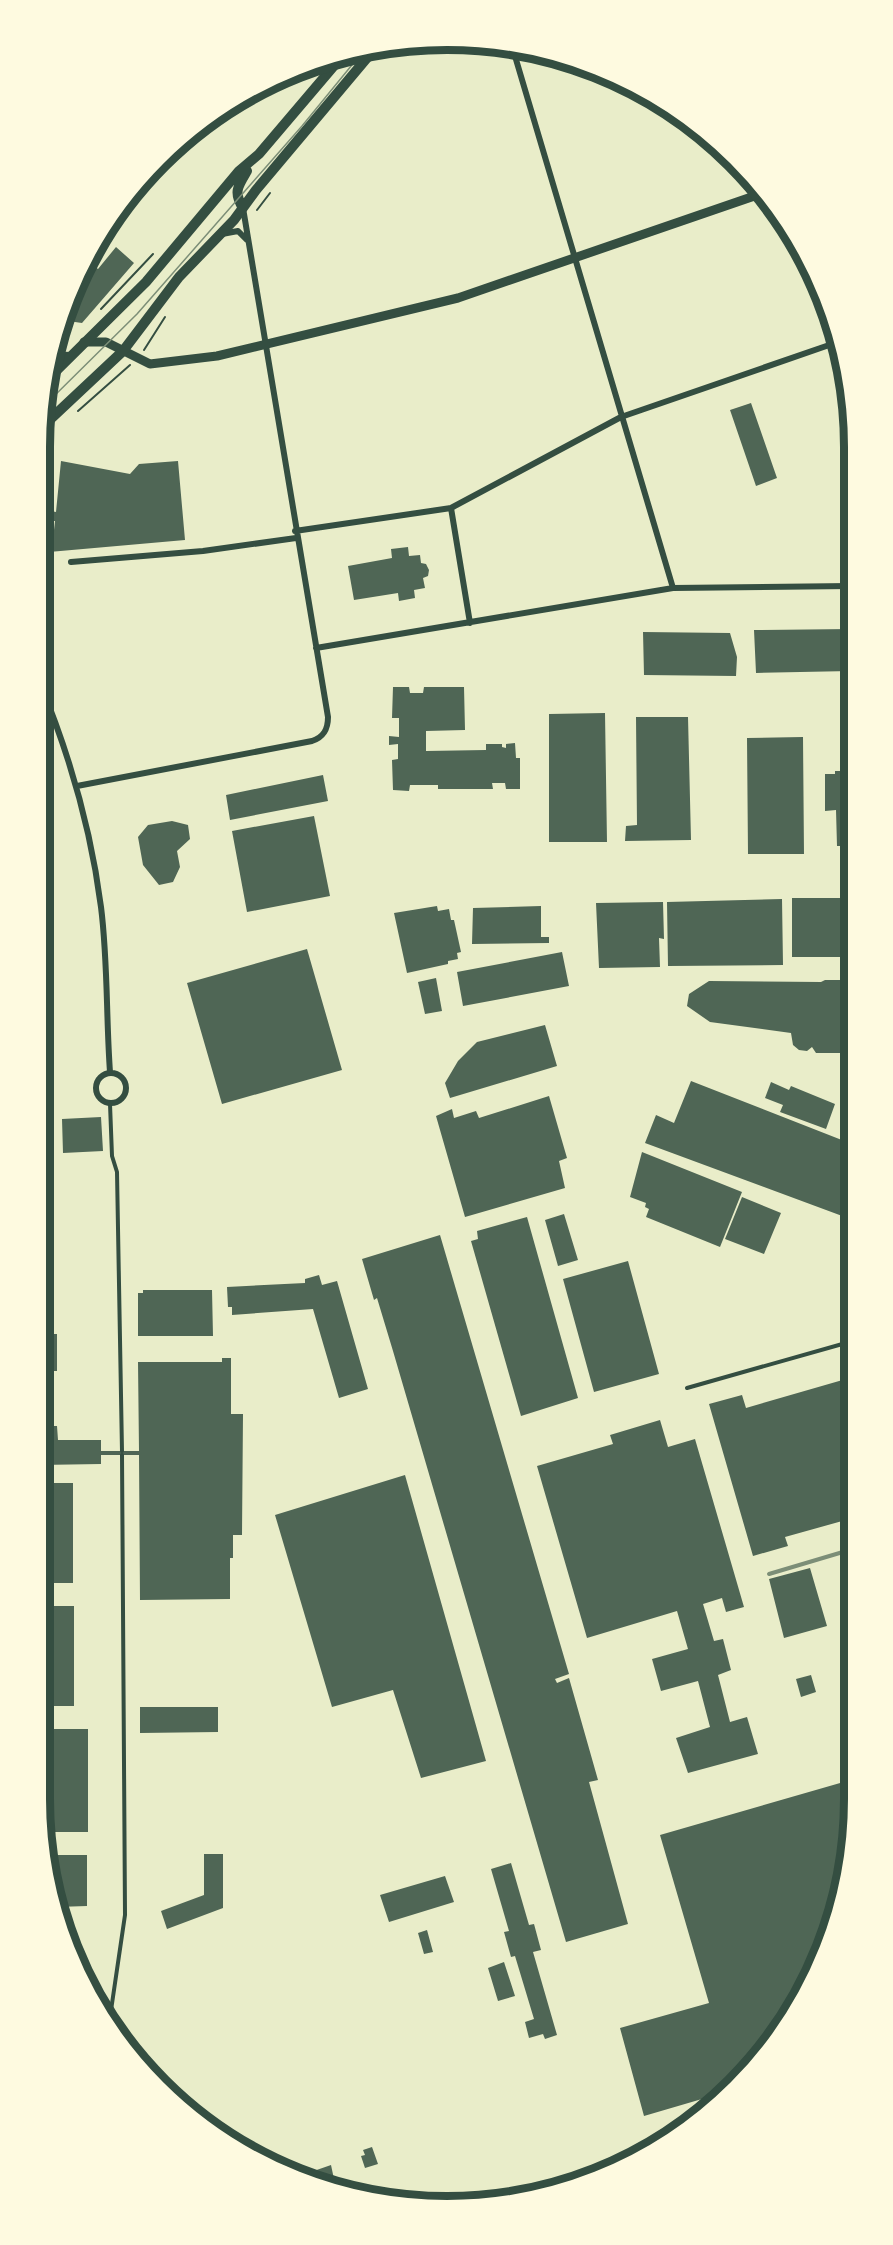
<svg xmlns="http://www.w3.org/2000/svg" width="893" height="2245" font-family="Signika,sans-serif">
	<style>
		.building { fill: #4f6655 }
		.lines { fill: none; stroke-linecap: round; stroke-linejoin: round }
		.path { stroke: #344e41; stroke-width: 2 }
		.service { stroke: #344e41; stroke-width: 4 }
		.minor { stroke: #344e41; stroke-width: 6 }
		.tertiary { stroke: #344e41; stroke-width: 9 }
		.secondary { stroke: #344e41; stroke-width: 10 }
		.tram { stroke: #7c8e77; stroke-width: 1.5 }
		.rail { stroke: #7c8e77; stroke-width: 4 }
		.rim { fill: none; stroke: #344e41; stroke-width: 8 }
	</style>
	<rect width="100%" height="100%" fill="#e9edc9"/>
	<!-- building -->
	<path class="building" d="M 116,247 L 134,263 L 82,323 L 61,320 L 83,264 L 91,264 L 98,269 Z
		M 751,403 L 777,478 L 756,486 L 730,410 Z
		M 61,461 L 130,474 L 139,464 L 178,461 L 185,540 L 49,552 L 47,531 L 54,530 L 55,521 L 50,521 L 51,511 L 56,512 Z
		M 408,547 L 409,556 L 420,555 L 421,563 L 426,564 L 429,570 L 428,576 L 423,578 L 425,588 L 414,590 L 415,598 L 399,601 L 398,593 L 354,600 L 348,566 L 392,558 L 391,549 Z
		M 851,629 L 851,671 L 756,673 L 754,630 Z
		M 643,632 L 730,633 L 737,657 L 736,676 L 644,675 Z
		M 393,687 L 409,687 L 410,693 L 423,693 L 424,687 L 464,687 L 465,730 L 426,731 L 426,751 L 486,750 L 486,744 L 502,744 L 502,747 L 506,748 L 506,744 L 515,743 L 516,758 L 520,758 L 520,789 L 506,789 L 505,783 L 492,783 L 493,789 L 438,789 L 438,785 L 410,785 L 409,791 L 393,790 L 392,760 L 398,759 L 398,744 L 389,745 L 389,736 L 399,737 L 399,718 L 392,718 Z
		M 605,713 L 607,842 L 549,842 L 549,714 Z
		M 636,717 L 688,717 L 691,840 L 625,841 L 626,826 L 637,825 Z
		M 803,737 L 804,854 L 748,854 L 747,738 Z
		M 835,771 L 851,771 L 852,846 L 837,846 L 836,810 L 825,811 L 825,774 L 835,774 Z
		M 323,775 L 328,801 L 230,820 L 226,795 Z
		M 314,816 L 330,896 L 247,912 L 232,831 Z
		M 172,821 L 188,825 L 190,839 L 177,851 L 180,867 L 173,882 L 159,885 L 143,865 L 138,837 L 148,825 Z
		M 792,898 L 841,898 L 841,957 L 792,957 Z
		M 782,899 L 783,965 L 668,966 L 667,902 Z
		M 663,902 L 664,939 L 659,938 L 660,967 L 599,968 L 596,903 Z
		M 843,904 L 852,904 L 852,959 L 843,959 Z
		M 437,906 L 438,911 L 449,909 L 451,920 L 454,920 L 461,952 L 457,953 L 458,959 L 448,961 L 448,964 L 407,973 L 394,913 Z
		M 541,906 L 541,937 L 549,937 L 549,943 L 472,944 L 473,908 Z
		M 307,949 L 342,1070 L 222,1104 L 187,983 Z
		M 562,952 L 569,986 L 463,1006 L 457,972 Z
		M 436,978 L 442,1011 L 425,1014 L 418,982 Z
		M 825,980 L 852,980 L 852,1053 L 816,1053 L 812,1047 L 807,1051 L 799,1050 L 793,1045 L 791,1033 L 710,1022 L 687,1006 L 689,994 L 709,981 L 821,982 Z
		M 545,1025 L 557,1066 L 450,1098 L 445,1083 L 458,1061 L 477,1042 Z
		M 691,1081 L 852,1144 L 853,1220 L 645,1143 L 656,1115 L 674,1123 Z
		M 771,1082 L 789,1090 L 791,1086 L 835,1104 L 826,1129 L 780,1112 L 783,1105 L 765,1098 Z
		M 549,1096 L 567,1158 L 559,1161 L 565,1188 L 465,1217 L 436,1116 L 452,1109 L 454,1118 L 476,1111 L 479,1118 Z
		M 101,1117 L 103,1151 L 63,1153 L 62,1119 Z
		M 642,1152 L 742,1192 L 720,1247 L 646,1217 L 649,1209 L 645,1207 L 646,1203 L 630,1197 Z
		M 742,1197 L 781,1213 L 764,1254 L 725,1239 Z
		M 564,1214 L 578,1260 L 558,1266 L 545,1220 Z
		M 527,1217 L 578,1398 L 521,1416 L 471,1241 L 478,1239 L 477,1231 Z
		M 440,1235 L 569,1674 L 555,1679 L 557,1683 L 569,1678 L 598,1780 L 589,1782 L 628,1924 L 566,1942 L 393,1351 L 377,1298 L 374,1300 L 362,1259 Z
		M 853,1242 L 853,1287 L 846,1284 L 850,1273 L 841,1270 Z
		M 628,1261 L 659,1374 L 594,1392 L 563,1279 Z
		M 319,1275 L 322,1285 L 337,1281 L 368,1389 L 339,1398 L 313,1309 L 232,1315 L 232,1307 L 228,1307 L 227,1287 L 305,1283 L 305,1279 Z
		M 143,1290 L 212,1290 L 213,1336 L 138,1336 L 138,1293 L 143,1293 Z
		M 44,1334 L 57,1334 L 57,1371 L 44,1371 Z
		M 222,1358 L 231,1358 L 231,1414 L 243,1414 L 242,1535 L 233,1535 L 233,1558 L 230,1558 L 230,1599 L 140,1600 L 139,1455 L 101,1455 L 101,1464 L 39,1465 L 39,1440 L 45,1440 L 45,1426 L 57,1426 L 58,1440 L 101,1440 L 101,1451 L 139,1451 L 138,1362 L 222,1362 Z
		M 853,1377 L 853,1518 L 785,1537 L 788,1546 L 753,1556 L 709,1404 L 742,1395 L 746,1408 Z
		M 660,1420 L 668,1447 L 695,1439 L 744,1607 L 726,1612 L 722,1598 L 703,1604 L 714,1641 L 723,1639 L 731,1670 L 718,1675 L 730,1722 L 747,1717 L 758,1754 L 688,1773 L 676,1738 L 710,1727 L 698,1681 L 661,1691 L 652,1659 L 688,1649 L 677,1611 L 587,1638 L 537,1466 L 613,1444 L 610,1435 Z
		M 405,1475 L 486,1761 L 421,1778 L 393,1690 L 332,1707 L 275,1515 Z
		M 39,1483 L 73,1483 L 73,1583 L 39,1583 Z
		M 810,1568 L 827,1626 L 784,1638 L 769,1579 Z
		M 39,1606 L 74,1606 L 74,1706 L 39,1706 Z
		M 811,1675 L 816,1692 L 801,1697 L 796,1679 Z
		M 140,1707 L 218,1707 L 218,1732 L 140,1733 Z
		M 39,1729 L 88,1729 L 88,1832 L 45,1832 L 39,1799 Z
		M 854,1779 L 854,1798 L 840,1904 L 812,1979 L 770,2046 L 719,2094 L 644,2116 L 620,2028 L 709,2003 L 660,1835 Z
		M 204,1854 L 223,1854 L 223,1908 L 167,1929 L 161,1911 L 204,1895 Z
		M 48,1855 L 87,1855 L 87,1906 L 57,1907 Z
		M 511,1863 L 529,1925 L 534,1924 L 541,1950 L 533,1952 L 557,2035 L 545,2039 L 543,2034 L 529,2038 L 525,2022 L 534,2019 L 515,1956 L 511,1957 L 504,1932 L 509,1931 L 491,1869 Z
		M 445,1876 L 454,1902 L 389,1922 L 380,1895 Z
		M 427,1930 L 433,1952 L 424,1954 L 418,1933 Z
		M 504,1962 L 515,1996 L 498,2001 L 488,1968 Z
		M 372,2147 L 378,2164 L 365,2168 L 361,2156 L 365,2155 L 363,2150 Z
		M 331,2165 L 334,2179 L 330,2180 L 331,2185 L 325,2187 L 311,2183 L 308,2173 Z
		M 304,2170 L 308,2181 L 292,2174 Z"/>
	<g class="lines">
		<!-- path -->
		<path class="path" d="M 257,210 L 270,193
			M 101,309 L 153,254
			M 144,350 L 165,317
			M 78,411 L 130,365
			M 39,444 L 46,438"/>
		<!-- service -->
		<path class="service" d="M 110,1104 L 112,1156 L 117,1172 L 122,1451
			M 39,1171 L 51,1170
			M 687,1388 L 853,1341
			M 109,2024 L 125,1915 L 122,1455"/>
		<!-- minor -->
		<path class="minor" d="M 512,46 L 673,588
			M 222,234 L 238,231 L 247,240
			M 51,354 L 70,355
			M 451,508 L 470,623
			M 295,531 L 451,508 L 621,417 L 835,343
			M 71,562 L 203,551 L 296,538
			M 316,648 L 673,588 L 851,586
			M 39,681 C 69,753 91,829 101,907 C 108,962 106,1017 110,1072
			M 77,786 L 312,741 C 324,737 328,729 328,717 L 243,208
			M96 1088a15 15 0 1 1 30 0a15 15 0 1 1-30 0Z"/>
		<!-- tertiary -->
		<path class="tertiary" d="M 84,342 L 106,342 L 150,364 L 217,356 L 458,298 L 763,193"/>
		<!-- secondary -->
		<path class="secondary" d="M 243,208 C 233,192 238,186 247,171
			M 48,379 L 146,282 L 239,171 L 259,154 L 344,54
			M 42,427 L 123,351 L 179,277 L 234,220 L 256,190 L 377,46"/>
		<!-- tram -->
		<path class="tram" d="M 45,405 L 137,314 L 302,126 L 365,49"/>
		<!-- rail -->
		<path class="rail" d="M 769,1574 L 853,1549"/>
	</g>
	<!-- crop -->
	<path d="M0 0H893V2245H0ZM447 50H447A397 397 0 0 1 844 447V1799A397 397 0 0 1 447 2196H447A397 397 0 0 1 50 1799V447A397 397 0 0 1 447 50Z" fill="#fefae0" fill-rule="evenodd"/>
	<path class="rim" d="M447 50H447A397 397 0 0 1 844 447V1799A397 397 0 0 1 447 2196H447A397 397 0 0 1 50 1799V447A397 397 0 0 1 447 50Z"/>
</svg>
